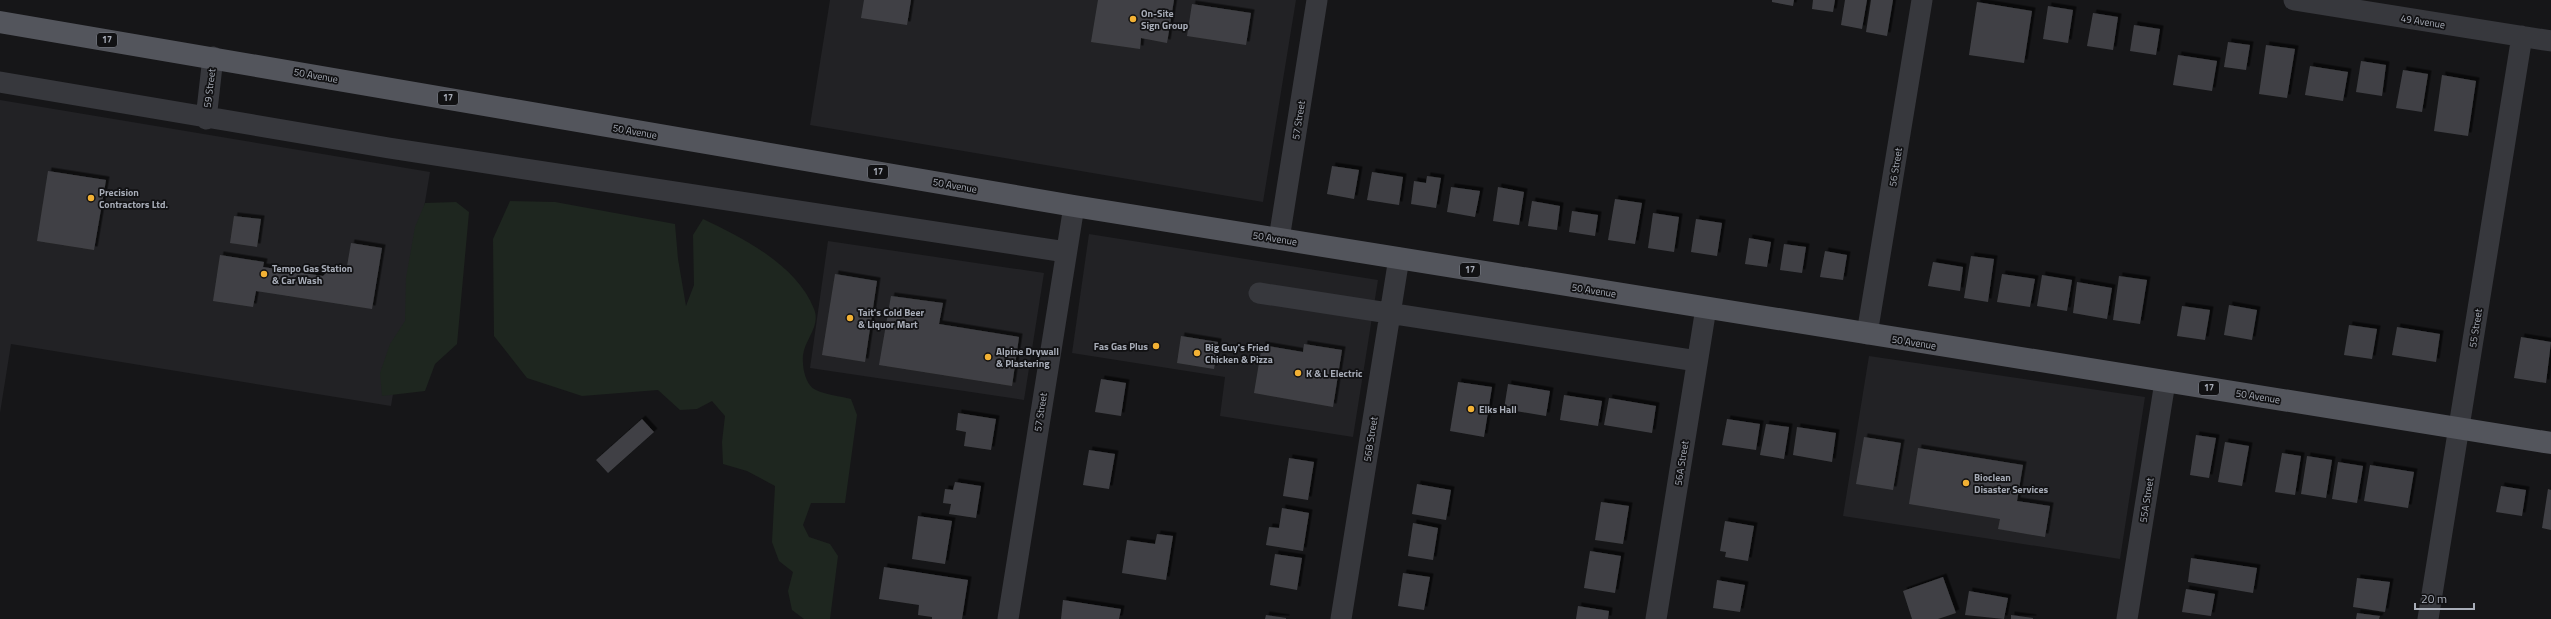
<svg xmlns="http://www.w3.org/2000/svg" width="2551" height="619" font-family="'Titillium Web',sans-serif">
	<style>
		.built { fill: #222225 }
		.green { fill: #1e261f }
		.building { fill: #404145; filter: url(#shadow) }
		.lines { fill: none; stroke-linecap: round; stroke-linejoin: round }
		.minor { stroke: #37383d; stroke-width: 21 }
		.major { stroke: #53555c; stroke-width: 22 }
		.poi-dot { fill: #f2b134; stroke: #111113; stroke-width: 1.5 }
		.labels { text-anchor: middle; stroke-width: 3.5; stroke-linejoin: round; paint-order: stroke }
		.shield { fill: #111113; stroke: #7b7e86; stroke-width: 1 }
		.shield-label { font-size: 9px; font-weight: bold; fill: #a8adb8 }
		.poi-label { font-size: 10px; font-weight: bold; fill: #a8adb8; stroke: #111113; text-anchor: start }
		.street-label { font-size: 10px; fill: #a8adb8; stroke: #111113 }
	</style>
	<defs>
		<filter id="shadow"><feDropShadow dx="3.5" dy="-3.5" stdDeviation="0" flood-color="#0009"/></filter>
	</defs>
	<rect width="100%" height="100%" fill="#161618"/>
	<!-- built -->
	<path class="built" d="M 830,0 L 1296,0 L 1263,202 L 810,125 Z
		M 0,100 L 430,172 L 391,406 L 11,344 L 0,413 Z
		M 1089,234 L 1378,280 L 1353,437 L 1220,416 L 1225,377 L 1072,353 Z
		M 828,241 L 1044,273 L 1024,400 L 810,368 Z
		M 1869,356 L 2145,397 L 2120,559 L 1843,516 Z"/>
	<!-- green -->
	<path class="green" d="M 510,201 L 555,202 L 675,224 L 678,259 L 686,306 L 694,285 L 693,235 L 703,219 C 743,238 797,265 814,309 C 821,326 805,339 803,355 C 802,366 805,385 816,390 C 826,395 840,396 851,399 L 857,415 L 845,503 L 811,503 L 803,525 L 809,537 L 830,544 L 838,556 L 830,619 L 804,619 L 792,610 L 788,591 L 793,572 L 779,561 L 772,542 L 775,486 L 747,471 L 723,464 L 722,442 L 725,416 L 712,401 L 697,409 L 680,410 L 658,390 L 582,396 L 527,378 L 494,336 L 493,239 Z
		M 456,202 L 469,212 L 457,344 L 435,364 L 425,391 L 382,396 L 380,373 L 390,344 L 405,321 L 406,278 L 415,227 L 425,203 Z"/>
	<!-- building -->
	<path class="building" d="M 864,0 L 911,0 L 907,25 L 861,18 Z
		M 1098,0 L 1174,0 L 1167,43 L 1141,38 L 1140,49 L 1091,42 Z
		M 1772,0 L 1794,0 L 1793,6 L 1772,2 Z
		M 1813,0 L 1835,0 L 1833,12 L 1812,9 Z
		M 1845,0 L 1867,0 L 1862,29 L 1841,25 Z
		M 1871,0 L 1893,0 L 1887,36 L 1866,32 Z
		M 1977,2 L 2032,11 L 2024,63 L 1969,55 Z
		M 1192,4 L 1251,13 L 1246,45 L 1187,36 Z
		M 2048,6 L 2073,10 L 2068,43 L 2043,39 Z
		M 2093,13 L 2118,17 L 2113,50 L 2087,46 Z
		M 2134,25 L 2160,29 L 2156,55 L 2130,51 Z
		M 2228,42 L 2250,45 L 2246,70 L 2224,67 Z
		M 2266,45 L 2295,49 L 2287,98 L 2259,94 Z
		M 2178,55 L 2217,61 L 2212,91 L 2173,85 Z
		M 2361,61 L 2386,65 L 2382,96 L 2356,92 Z
		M 2310,66 L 2348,72 L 2343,101 L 2305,95 Z
		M 2403,70 L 2428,74 L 2422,112 L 2396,108 Z
		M 2442,75 L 2476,81 L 2468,136 L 2434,131 Z
		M 1332,166 L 1359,170 L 1354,199 L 1327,194 Z
		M 48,171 L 106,180 L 94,250 L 37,241 Z
		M 1372,172 L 1403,177 L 1399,205 L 1367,200 Z
		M 1427,176 L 1441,178 L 1436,208 L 1411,204 L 1414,181 L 1426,183 Z
		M 1451,187 L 1480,191 L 1475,217 L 1447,212 Z
		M 1498,187 L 1524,192 L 1519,225 L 1493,221 Z
		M 1615,199 L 1642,203 L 1635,244 L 1608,240 Z
		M 1532,201 L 1560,206 L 1557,230 L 1528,226 Z
		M 1572,211 L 1598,215 L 1595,236 L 1569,232 Z
		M 1653,213 L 1679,217 L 1674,252 L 1648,248 Z
		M 234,216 L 261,219 L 257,247 L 230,243 Z
		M 1696,219 L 1722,223 L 1717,256 L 1691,252 Z
		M 1749,238 L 1771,242 L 1767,267 L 1745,264 Z
		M 351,243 L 382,248 L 372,309 L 256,291 L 253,307 L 213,301 L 220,255 L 264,262 L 263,267 L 323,276 L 329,270 L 346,272 Z
		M 1784,244 L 1806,247 L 1802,273 L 1780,270 Z
		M 1825,251 L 1847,255 L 1843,280 L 1820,277 Z
		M 1971,256 L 1994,259 L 1988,302 L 1964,298 Z
		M 1933,262 L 1963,267 L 1960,291 L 1928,286 Z
		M 835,274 L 877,281 L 865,362 L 822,355 Z
		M 2002,274 L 2035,279 L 2030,307 L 1997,302 Z
		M 2042,275 L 2072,280 L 2067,311 L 2037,306 Z
		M 2119,276 L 2147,280 L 2140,324 L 2113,320 Z
		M 2077,282 L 2112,288 L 2107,319 L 2073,313 Z
		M 891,296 L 943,303 L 939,324 L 1019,337 L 1012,386 L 879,365 Z
		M 2229,305 L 2257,310 L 2252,340 L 2224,335 Z
		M 2182,306 L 2210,310 L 2205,340 L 2177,336 Z
		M 2349,325 L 2377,329 L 2372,359 L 2344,355 Z
		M 2397,327 L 2440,334 L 2436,362 L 2392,355 Z
		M 1181,336 L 1218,342 L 1214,369 L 1177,363 Z
		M 2521,337 L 2551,342 L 2546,383 L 2514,378 Z
		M 1304,344 L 1342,350 L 1333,407 L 1254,393 L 1262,345 L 1303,352 Z
		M 1101,379 L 1126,383 L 1121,416 L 1095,412 Z
		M 1458,382 L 1492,387 L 1484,437 L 1450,431 Z
		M 1508,384 L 1550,391 L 1546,416 L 1504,409 Z
		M 1564,395 L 1602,401 L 1598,426 L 1560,420 Z
		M 1609,398 L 1656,406 L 1652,433 L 1604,425 Z
		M 958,413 L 996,419 L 991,450 L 964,446 L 966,432 L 956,430 Z
		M 642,419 L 654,432 L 608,473 L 596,460 Z
		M 1727,419 L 1760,424 L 1756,450 L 1722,445 Z
		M 1766,424 L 1789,427 L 1784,459 L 1760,455 Z
		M 1797,427 L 1836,433 L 1832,462 L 1793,455 Z
		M 2196,435 L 2216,438 L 2209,478 L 2190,475 Z
		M 1864,437 L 1901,443 L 1893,490 L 1856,484 Z
		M 2225,442 L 2249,446 L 2242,486 L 2218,482 Z
		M 1918,448 L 2023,465 L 2017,501 L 2050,506 L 2045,537 L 1998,529 L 2000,519 L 1909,504 Z
		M 1089,450 L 1115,454 L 1109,489 L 1083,485 Z
		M 2282,453 L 2301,456 L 2295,495 L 2275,492 Z
		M 2307,456 L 2332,460 L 2326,498 L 2301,494 Z
		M 1289,458 L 1314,462 L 1308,500 L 1283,496 Z
		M 2338,462 L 2363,466 L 2357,503 L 2332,499 Z
		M 2370,465 L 2414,472 L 2408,508 L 2364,501 Z
		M 955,482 L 981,486 L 976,518 L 949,514 L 951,504 L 943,503 L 945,489 L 953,490 Z
		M 1417,484 L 1451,490 L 1446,520 L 1412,514 Z
		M 2501,486 L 2526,490 L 2522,516 L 2496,512 Z
		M 2548,489 L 2551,490 L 2551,530 L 2542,528 Z
		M 1601,502 L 1629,506 L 1623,544 L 1595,540 Z
		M 1282,508 L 1309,513 L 1303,551 L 1266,545 L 1269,527 L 1279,528 Z
		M 918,516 L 952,521 L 945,564 L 912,559 Z
		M 1725,521 L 1754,526 L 1748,561 L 1725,557 L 1726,552 L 1720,551 Z
		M 1413,523 L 1438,528 L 1433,560 L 1408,556 Z
		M 1157,534 L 1173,536 L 1166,580 L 1122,573 L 1127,540 L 1155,544 Z
		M 1590,551 L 1621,556 L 1615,593 L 1584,588 Z
		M 1275,554 L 1302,558 L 1297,590 L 1270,585 Z
		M 2191,558 L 2257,568 L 2253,593 L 2188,582 Z
		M 884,567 L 968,580 L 962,619 L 932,619 L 932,617 L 918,615 L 919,605 L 879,599 Z
		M 1403,573 L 1430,577 L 1424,610 L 1398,606 Z
		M 1943,577 L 1956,613 L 1938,619 L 1912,619 L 1903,591 Z
		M 2357,578 L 2390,582 L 2385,612 L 2353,607 Z
		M 1717,580 L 1745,585 L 1740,612 L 1713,608 Z
		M 2186,589 L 2215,594 L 2211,616 L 2182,612 Z
		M 1969,591 L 2008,598 L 2004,619 L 1965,615 Z
		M 1063,600 L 1121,609 L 1119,619 L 1061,619 Z
		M 1578,606 L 1609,611 L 1608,619 L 1576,619 Z
		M 2357,613 L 2380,616 L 2379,619 L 2356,619 Z
		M 1266,615 L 1286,618 L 1286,619 L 1265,619 Z
		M 2011,615 L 2033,618 L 2033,619 L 2011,619 Z"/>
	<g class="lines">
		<!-- minor -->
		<path class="minor" d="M 2294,0 L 2551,41
			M 0,82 L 389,148 L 1066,252
			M 206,119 L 213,57
			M 1279,239 L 1317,0
			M 1259,293 L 1697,361
			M 1867,334 L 1922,0
			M 1008,619 L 1074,206
			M 1341,619 L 1399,258
			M 1656,619 L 1706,308
			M 2127,619 L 2165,382
			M 2428,619 L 2522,36"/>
		<!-- major -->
		<path class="major" d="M 0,22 L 1074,206 L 2551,443"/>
	</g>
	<!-- markers -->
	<g class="poi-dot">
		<circle cx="1133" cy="19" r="4"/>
		<circle cx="91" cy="198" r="4"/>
		<circle cx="264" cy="274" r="4"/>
		<circle cx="850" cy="318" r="4"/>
		<circle cx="1156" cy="346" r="4"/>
		<circle cx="1197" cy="353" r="4"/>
		<circle cx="988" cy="357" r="4"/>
		<circle cx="1298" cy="373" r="4"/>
		<circle cx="1471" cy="409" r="4"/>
		<circle cx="1966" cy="483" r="4"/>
	</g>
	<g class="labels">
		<!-- shield labels -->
		<g class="shield">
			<rect x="97" y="33" width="20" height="14" rx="3"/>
			<rect x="438" y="91" width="20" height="14" rx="3"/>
			<rect x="868" y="165" width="20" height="14" rx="3"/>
			<rect x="1460" y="263" width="20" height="14" rx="3"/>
			<rect x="2199" y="381" width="20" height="14" rx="3"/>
		</g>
		<g class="shield-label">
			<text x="107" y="43">17</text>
			<text x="448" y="101">17</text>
			<text x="878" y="175">17</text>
			<text x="1470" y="273">17</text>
			<text x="2209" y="391">17</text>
		</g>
		<!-- poi labels -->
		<g class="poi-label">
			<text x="1141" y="17">On-Site<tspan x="1141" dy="12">Sign Group</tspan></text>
			<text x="99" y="196">Precision<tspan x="99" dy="12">Contractors Ltd.</tspan></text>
			<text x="272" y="272">Tempo Gas Station<tspan x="272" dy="12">&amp; Car Wash</tspan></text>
			<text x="858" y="316">Tait's Cold Beer<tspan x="858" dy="12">&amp; Liquor Mart</tspan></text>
			<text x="1148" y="350" text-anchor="end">Fas Gas Plus</text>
			<text x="1205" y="351">Big Guy's Fried<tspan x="1205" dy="12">Chicken &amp; Pizza</tspan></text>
			<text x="996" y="355">Alpine Drywall<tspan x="996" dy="12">&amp; Plastering</tspan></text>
			<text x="1306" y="377">K &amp; L Electric</text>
			<text x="1479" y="413">Elks Hall</text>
			<text x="1974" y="481">Bioclean<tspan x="1974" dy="12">Disaster Services</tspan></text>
		</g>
		<!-- street labels -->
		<g class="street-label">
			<text transform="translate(2423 21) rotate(9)" y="4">49 Avenue</text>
			<text transform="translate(316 75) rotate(10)" y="4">50 Avenue</text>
			<text transform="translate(209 88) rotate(-83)" y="4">59 Street</text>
			<text transform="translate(1298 120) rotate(-81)" y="4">57 Street</text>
			<text transform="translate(635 131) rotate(10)" y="4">50 Avenue</text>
			<text transform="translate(1895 167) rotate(-81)" y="4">56 Street</text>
			<text transform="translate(955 185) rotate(10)" y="4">50 Avenue</text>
			<text transform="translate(1275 238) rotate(9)" y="4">50 Avenue</text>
			<text transform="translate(1594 290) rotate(9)" y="4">50 Avenue</text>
			<text transform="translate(2475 328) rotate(-81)" y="4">55 Street</text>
			<text transform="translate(1914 342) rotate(9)" y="4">50 Avenue</text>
			<text transform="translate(2258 396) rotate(9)" y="4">50 Avenue</text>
			<text transform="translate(1040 412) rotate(-81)" y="4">57 Street</text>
			<text transform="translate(1370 439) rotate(-81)" y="4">56B Street</text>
			<text transform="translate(1681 463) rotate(-81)" y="4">56A Street</text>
			<text transform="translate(2146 500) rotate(-81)" y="4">55A Street</text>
		</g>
	</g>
	<!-- scale -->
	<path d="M2415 603v6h59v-6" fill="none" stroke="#a8adb8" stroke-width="2"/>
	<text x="2421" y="603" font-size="12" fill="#a8adb8" stroke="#111113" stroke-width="3" paint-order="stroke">20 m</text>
</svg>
